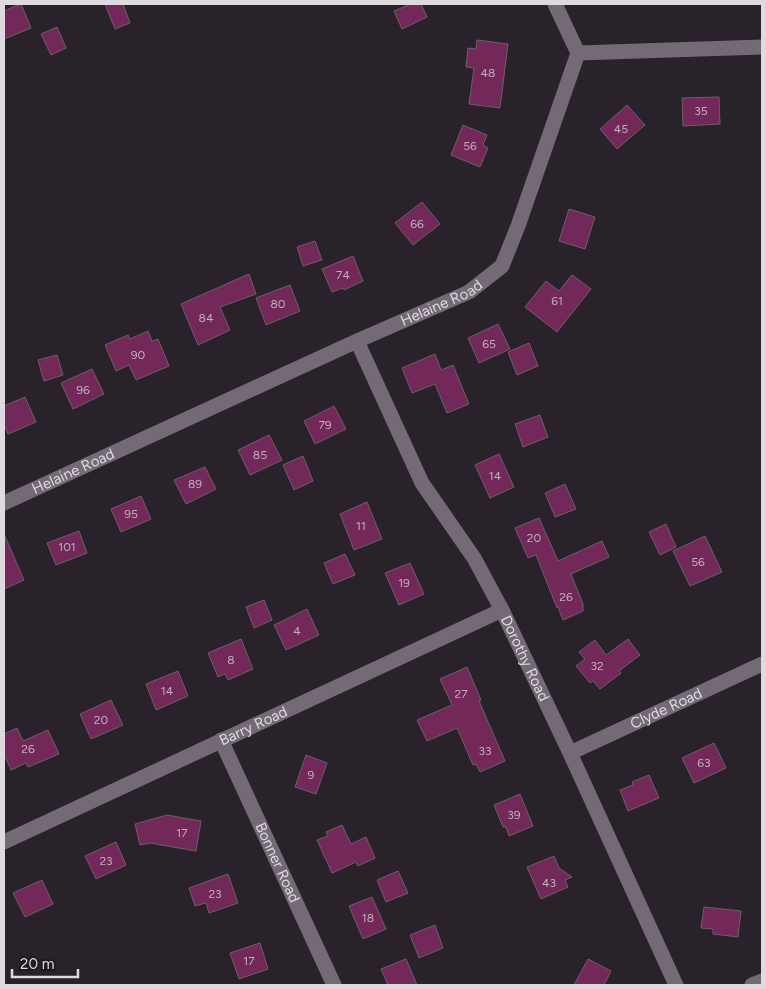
<svg xmlns="http://www.w3.org/2000/svg" width="766" height="989" font-family="Figtree,sans-serif">
	<style>
		.building { fill: #722859; stroke: #6c6067 }
		.lines { fill: none; stroke-linecap: round; stroke-linejoin: round }
		.street { stroke: #736a75; stroke-width: 15 }
		.labels { text-anchor: middle; stroke-width: 4; stroke-linejoin: round; paint-order: stroke }
		.number-label { font-size: 12px; fill: #c4aebe }
		.street-label { font-size: 15px; fill: #dfdae0; stroke: #201921 }
	</style>
	<rect width="100%" height="100%" fill="#29222b"/>
	<!-- building -->
	<path class="building" d="M 20,4 L 21,4 L 31,28 L 4,39 L 4,11 Z
		M 105,4 L 123,4 L 130,23 L 115,29 Z
		M 411,4 L 421,4 L 427,17 L 402,29 L 394,11 Z
		M 57,27 L 66,48 L 51,55 L 41,34 Z
		M 477,40 L 508,44 L 500,108 L 469,104 L 474,68 L 466,67 L 468,48 L 476,49 Z
		M 719,97 L 720,124 L 683,126 L 682,98 Z
		M 627,105 L 645,125 L 617,149 L 600,129 Z
		M 463,125 L 487,135 L 483,145 L 488,148 L 480,167 L 451,155 Z
		M 422,202 L 440,224 L 413,245 L 395,223 Z
		M 569,209 L 595,217 L 585,249 L 559,241 Z
		M 315,241 L 322,260 L 303,266 L 297,247 Z
		M 353,256 L 363,281 L 344,290 L 343,288 L 332,292 L 322,269 Z
		M 249,274 L 256,294 L 220,307 L 230,330 L 198,345 L 181,304 Z
		M 572,275 L 591,289 L 557,332 L 525,307 L 546,281 L 559,291 Z
		M 290,285 L 300,311 L 266,325 L 256,298 Z
		M 498,324 L 510,349 L 479,363 L 468,338 Z
		M 148,331 L 152,341 L 158,339 L 169,366 L 136,380 L 129,365 L 116,371 L 105,345 L 128,335 L 130,339 Z
		M 529,343 L 538,366 L 517,375 L 508,352 Z
		M 435,354 L 441,370 L 453,365 L 469,404 L 447,413 L 435,384 L 412,393 L 402,368 Z
		M 57,355 L 63,375 L 44,381 L 38,360 Z
		M 92,369 L 104,394 L 73,409 L 61,383 Z
		M 25,397 L 36,422 L 8,434 L 4,424 L 4,406 Z
		M 334,406 L 346,429 L 315,444 L 304,421 Z
		M 540,415 L 548,437 L 523,447 L 515,424 Z
		M 269,435 L 282,460 L 250,475 L 238,450 Z
		M 499,454 L 514,487 L 490,498 L 475,465 Z
		M 303,456 L 313,481 L 294,490 L 283,465 Z
		M 205,467 L 216,489 L 186,504 L 174,480 Z
		M 565,484 L 576,509 L 555,517 L 545,493 Z
		M 141,496 L 151,519 L 121,532 L 111,509 Z
		M 367,502 L 382,539 L 354,550 L 340,514 Z
		M 539,518 L 558,561 L 602,541 L 609,557 L 571,574 L 583,604 L 583,611 L 563,620 L 558,607 L 557,608 L 536,555 L 528,558 L 515,528 Z
		M 666,524 L 676,547 L 660,555 L 649,532 Z
		M 79,531 L 87,553 L 56,565 L 47,543 Z
		M 4,534 L 24,580 L 4,589 Z
		M 705,536 L 722,572 L 690,586 L 673,551 Z
		M 345,554 L 355,575 L 333,584 L 324,563 Z
		M 410,563 L 424,594 L 399,605 L 385,573 Z
		M 264,600 L 272,620 L 254,628 L 246,607 Z
		M 307,609 L 319,635 L 286,650 L 274,625 Z
		M 241,639 L 253,669 L 228,680 L 225,674 L 218,677 L 208,653 Z
		M 628,639 L 640,655 L 619,671 L 621,673 L 600,689 L 593,681 L 590,683 L 576,666 L 585,659 L 579,652 L 595,640 L 606,655 Z
		M 467,667 L 481,700 L 479,701 L 505,761 L 480,772 L 476,764 L 473,765 L 457,728 L 427,741 L 417,720 L 452,705 L 440,679 Z
		M 178,671 L 188,696 L 156,710 L 146,684 Z
		M 111,700 L 123,725 L 91,739 L 80,714 Z
		M 17,728 L 23,741 L 48,730 L 59,754 L 28,767 L 26,763 L 11,770 L 4,754 L 4,734 Z
		M 714,743 L 726,768 L 694,783 L 682,758 Z
		M 306,755 L 327,763 L 316,794 L 295,787 Z
		M 649,775 L 659,798 L 628,811 L 620,790 L 633,785 L 632,782 Z
		M 520,794 L 533,826 L 509,836 L 506,827 L 503,827 L 494,805 Z
		M 167,815 L 201,821 L 196,851 L 150,843 L 140,845 L 135,824 Z
		M 342,825 L 351,844 L 366,837 L 375,858 L 358,866 L 356,862 L 332,873 L 317,840 L 328,836 L 326,832 Z
		M 116,842 L 126,865 L 96,879 L 85,856 Z
		M 554,856 L 559,868 L 572,877 L 565,880 L 568,887 L 541,899 L 527,867 Z
		M 398,871 L 408,893 L 386,902 L 377,880 Z
		M 228,874 L 238,903 L 209,913 L 206,903 L 195,906 L 189,888 Z
		M 42,880 L 53,904 L 25,917 L 13,893 Z
		M 372,897 L 386,929 L 363,939 L 349,906 Z
		M 704,907 L 741,911 L 738,937 L 713,934 L 713,929 L 701,928 Z
		M 435,925 L 443,948 L 419,958 L 410,935 Z
		M 260,943 L 268,969 L 239,979 L 230,953 Z
		M 406,959 L 417,985 L 388,985 L 381,969 Z
		M 588,959 L 611,971 L 604,985 L 574,985 Z"/>
	<g class="lines">
		<!-- street -->
		<g class="street">
			<path d="M 555,4 L 578,53"/>
			<path id="s1" d="M 357,341 L 422,483 L 474,558 L 502,610 L 570,753 L 676,985"/>
			<path id="s2" d="M 4,503 L 357,341 L 469,292 L 502,266 L 518,226 L 578,53 L 762,47"/>
			<path id="s3" d="M 221,740 L 334,985"/>
			<path id="s4" d="M 570,753 L 762,664"/>
			<path id="s5" d="M 4,842 L 502,610"/>
			<path d="M 752,985 L 762,981"/>
		</g>
	</g>
	<g class="labels">
		<!-- number labels -->
		<g class="number-label">
			<text x="488" y="77">48</text>
			<text x="701" y="115">35</text>
			<text x="621" y="133">45</text>
			<text x="470" y="150">56</text>
			<text x="417" y="228">66</text>
			<text x="343" y="279">74</text>
			<text x="557" y="305">61</text>
			<text x="278" y="308">80</text>
			<text x="206" y="322">84</text>
			<text x="489" y="348">65</text>
			<text x="138" y="359">90</text>
			<text x="83" y="394">96</text>
			<text x="325" y="429">79</text>
			<text x="260" y="459">85</text>
			<text x="495" y="480">14</text>
			<text x="195" y="488">89</text>
			<text x="131" y="518">95</text>
			<text x="361" y="530">11</text>
			<text x="534" y="542">20</text>
			<text x="67" y="551">101</text>
			<text x="698" y="566">56</text>
			<text x="404" y="587">19</text>
			<text x="566" y="601">26</text>
			<text x="297" y="635">4</text>
			<text x="231" y="664">8</text>
			<text x="597" y="670">32</text>
			<text x="167" y="695">14</text>
			<text x="461" y="698">27</text>
			<text x="101" y="724">20</text>
			<text x="28" y="753">26</text>
			<text x="485" y="755">33</text>
			<text x="704" y="767">63</text>
			<text x="311" y="779">9</text>
			<text x="514" y="819">39</text>
			<text x="182" y="837">17</text>
			<text x="106" y="865">23</text>
			<text x="549" y="887">43</text>
			<text x="215" y="898">23</text>
			<text x="368" y="922">18</text>
			<text x="249" y="965">17</text>
		</g>
		<!-- street labels -->
		<g class="street-label">
			<text dy="5" stroke="none"><textPath href="#s2" startOffset="481">Helaine Road</textPath></text>
			<text dy="5" stroke="none"><textPath href="#s2" startOffset="76">Helaine Road</textPath></text>
			<text dy="5" stroke="none"><textPath href="#s1" startOffset="360">Dorothy Road</textPath></text>
			<text dy="5" stroke="none"><textPath href="#s4" startOffset="106">Clyde Road</textPath></text>
			<text dy="5" stroke="none"><textPath href="#s5" startOffset="275">Barry Road</textPath></text>
			<text dy="5" stroke="none"><textPath href="#s3" startOffset="135">Bonner Road</textPath></text>
		</g>
	</g>
	<!-- border -->
	<rect width="766" height="989" fill="none" stroke="#dfdae0" stroke-width="10"/>
	<!-- scale -->
	<path d="M12 969v8h66v-8" fill="none" stroke="#dfdae0" stroke-width="2.5"/>
	<text x="20" y="969" font-size="15" fill="#dfdae0" stroke="#201921" stroke-width="4" paint-order="stroke">20 m</text>
</svg>
